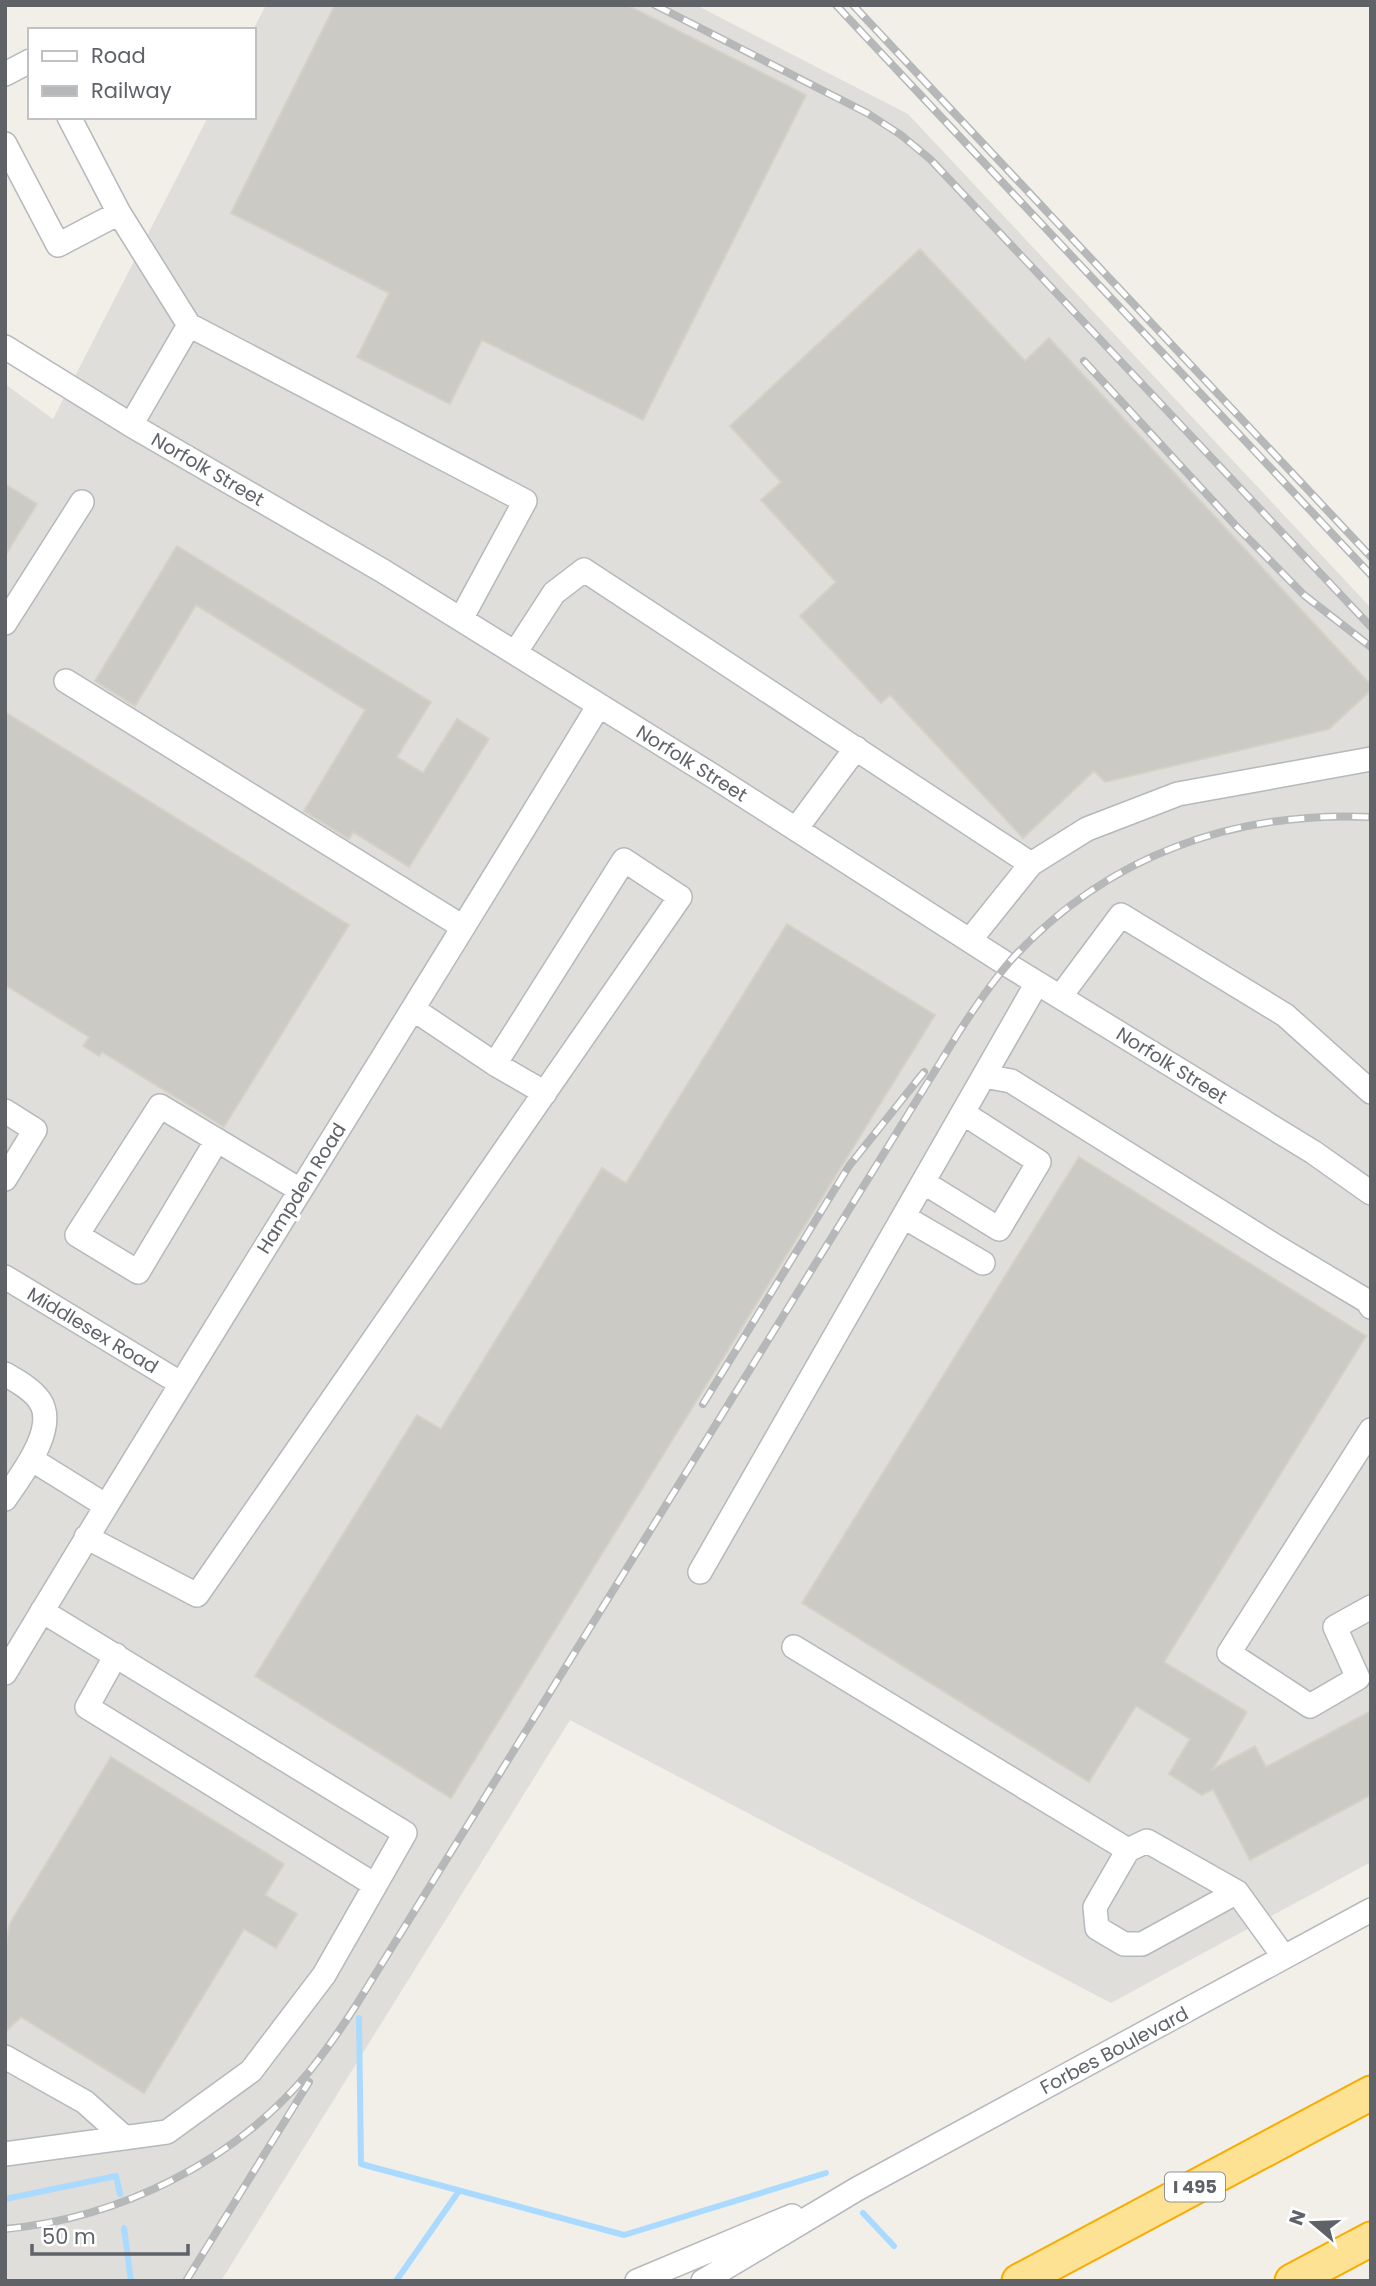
<svg xmlns="http://www.w3.org/2000/svg" width="1376" height="2286" font-family="Poppins,sans-serif">
	<style>
		.industrial { fill: #e0deda }
		.lines { fill: none; stroke-linecap: round; stroke-linejoin: round }
		.stream { stroke: #aadaff; stroke-width: 6 }
		.building { fill: #cccac5; stroke: #d6d1c6; stroke-width: 2 }
		.minor-casing { stroke: #b5b8bc; stroke-width: 26 }
		.highway-casing { stroke: #f9ab00; stroke-width: 37 }
		.minor { stroke: #fff; stroke-width: 23 }
		.highway { stroke: #fde293; stroke-width: 33 }
		.rail-casing { stroke: #b6b7b8; stroke-width: 8 }
		.rail { stroke: #fff; stroke-width: 5; stroke-dasharray: 16; stroke-linecap: butt }
		.labels { text-anchor: middle; stroke-width: 7; stroke-linejoin: round; paint-order: stroke }
		.shield { fill: #fff; stroke: #8f9295; stroke-width: 2 }
		.shield-label { font-size: 18px; font-weight: bold; fill: #5f6368 }
		.street-label { font-size: 19px; fill: #5f6368; stroke: #fff }
	</style>
	<rect width="100%" height="100%" fill="#f1efe8"/>
	<!-- industrial -->
	<path class="industrial" d="M 266,5 L 696,5 L 908,114 L 1371,608 L 1371,1862 L 1111,2003 L 570,1720 L 221,2281 L 5,2281 L 5,384 L 53,419 L 208,117 L 254,117 L 253,30 Z"/>
	<g class="lines">
		<!-- stream -->
		<path class="stream" d="M 359,2018 L 361,2164 L 624,2235 L 826,2173
			M 5,2199 L 116,2176 L 120,2194
			M 863,2213 L 894,2246
			M 124,2228 L 131,2281
			M 396,2281 L 459,2191"/>
	</g>
	<!-- building -->
	<path class="building" d="M 335,5 L 627,5 L 806,95 L 643,420 L 482,340 L 450,404 L 357,357 L 389,293 L 231,213 Z
		M 920,249 L 1025,361 L 1049,338 L 1371,685 L 1371,690 L 1329,729 L 1105,782 L 1094,771 L 1023,838 L 890,695 L 881,703 L 800,616 L 836,582 L 761,500 L 781,482 L 730,426 Z
		M 5,484 L 37,504 L 5,556 Z
		M 177,546 L 431,702 L 397,757 L 423,773 L 457,719 L 489,739 L 409,867 L 353,832 L 349,839 L 304,811 L 365,710 L 196,605 L 135,706 L 95,681 Z
		M 5,712 L 349,925 L 224,1127 L 102,1052 L 99,1056 L 83,1046 L 89,1037 L 5,985 Z
		M 787,924 L 935,1015 L 451,1798 L 255,1676 L 417,1415 L 441,1429 L 602,1168 L 626,1183 Z
		M 1079,1157 L 1366,1336 L 1164,1662 L 1247,1712 L 1213,1769 L 1255,1746 L 1266,1767 L 1371,1711 L 1371,1795 L 1250,1860 L 1213,1789 L 1202,1795 L 1169,1774 L 1190,1739 L 1136,1706 L 1089,1782 L 802,1603 Z
		M 111,1757 L 284,1864 L 265,1895 L 297,1914 L 276,1948 L 244,1929 L 144,2093 L 21,2017 L 5,2032 L 5,1950 L 10,1923 Z"/>
	<g class="lines">
		<defs>
			<path id="minor" d="M 5,74 L 30,61
				M 69,117 L 119,213 L 189,325
				M 5,144 L 58,245 L 119,213
				M 5,347 L 131,425 L 383,571 L 713,776 L 1008,965 L 1313,1152 L 1371,1193
				M 131,425 L 189,325 L 525,501 L 461,619
				M 5,623 L 82,502
				M 515,653 L 554,593 L 584,570 L 1031,864 L 970,940
				M 66,681 L 463,927
				M 796,829 L 856,748
				M 1031,864 L 1087,829 L 1178,794 L 1371,759
				M 1060,997 L 1121,915 L 1285,1015 L 1371,1092
				M 495,1064 L 545,1093
				M 984,1076 L 1011,1081 L 1275,1246 L 1367,1301 L 1371,1307
				M 5,1111 L 35,1130 L 5,1179
				M 217,1140 L 138,1272 L 77,1235 L 160,1106 L 300,1190
				M 923,1182 L 999,1229 L 1039,1162 L 963,1113
				M 904,1217 L 983,1263
				M 5,1277 L 180,1383
				M 5,1374 C 17,1381 32,1389 40,1401 C 58,1429 21,1475 5,1499
				M 1371,1430 L 1229,1653 L 1310,1706 L 1358,1678 L 1335,1627 L 1371,1607
				M 31,1459 L 105,1505
				M 86,1537 L 197,1595 L 680,897 L 624,860 L 495,1064 L 413,1009
				M 700,1572 L 1037,983
				M 794,1647 L 1128,1850 L 1147,1841 L 1237,1892 L 1284,1957
				M 116,1655 L 87,1707 L 375,1885
				M 5,1673 C 200,1348 403,1029 599,705
				M 1128,1850 L 1095,1907 L 1097,1928 L 1124,1944 L 1142,1944 L 1237,1892
				M 5,2057 L 85,2102 L 125,2138
				M 5,2154 L 167,2132 L 251,2071 L 324,1975 L 405,1833 L 42,1611
				M 637,2281 L 792,2216
				M 703,2281 L 857,2189 L 1371,1910"/>
			<path id="highway" d="M 1019,2281 L 1371,2093
				M 1292,2281 L 1371,2239"/>
		</defs>
		<!-- minor casing -->
		<use href="#minor" class="minor-casing"/>
		<!-- highway casing -->
		<use href="#highway" class="highway-casing"/>
		<!-- minor -->
		<use href="#minor" class="minor"/>
		<!-- highway -->
		<use href="#highway" class="highway"/>
		<defs>
			<path id="rail" d="M 655,5 L 867,113 L 901,135 L 930,159 L 1371,627
				M 836,5 L 1371,575
				M 853,5 L 1371,557
				M 1084,361 L 1237,527 L 1304,595 L 1371,647
				M 703,1404 L 849,1166 L 924,1072
				M 5,2229 C 120,2218 234,2162 308,2073 C 325,2052 340,2030 355,2007 L 959,1032 C 975,1007 992,982 1012,959 C 1107,856 1232,811 1371,817
				M 186,2281 L 309,2082"/>
		</defs>
		<!-- rail casing -->
		<use href="#rail" class="rail-casing"/>
		<!-- rail -->
		<use href="#rail" class="rail"/>
	</g>
	<g class="labels">
		<!-- shield labels -->
		<rect class="shield" x="1165" y="2172.5" width="60" height="29" rx="5"/>
		<g class="shield-label">
			<text x="1195" y="2193">I 495</text>
		</g>
		<!-- street labels -->
		<g class="street-label">
			<text transform="translate(208 469) rotate(30)" y="7">Norfolk Street</text>
			<text transform="translate(692 763) rotate(32)" y="7">Norfolk Street</text>
			<text transform="translate(1172 1065) rotate(32)" y="7">Norfolk Street</text>
			<text transform="translate(301 1188) rotate(-58)" y="7">Hampden Road</text>
			<text transform="translate(93 1330) rotate(31)" y="7">Middlesex Road</text>
			<text transform="translate(1114 2050) rotate(-28)" y="7">Forbes Boulevard</text>
		</g>
	</g>
	<!-- border -->
	<rect width="1376" height="2286" fill="none" stroke="#5f6368" stroke-width="14"/>
	<!-- legend -->
	<rect x="28" y="28" width="228" height="91" fill="#ffffff" stroke="#bfc1c3" stroke-width="2"/>
	<rect x="42" y="51" width="35" height="10" fill="#ffffff" stroke="#bfc1c3" stroke-width="2"/>
	<text x="91" y="63" font-size="21" fill="#5f6368">Road</text>
	<rect x="42" y="86" width="35" height="10" fill="#b6b7b8" stroke="#bfc1c3" stroke-width="2"/>
	<text x="91" y="98" font-size="21" fill="#5f6368">Railway</text>
	<!-- north arrow -->
	<g transform="translate(1313 2223) rotate(289)" stroke="#ffffff" stroke-width="5" paint-order="stroke">
	<path d="M0-5L12 26L0 18L-12 26Z" fill="#5f6368"/>
	<text y="-10" font-size="19" font-weight="bold" text-anchor="middle" fill="#5f6368">N</text>
	</g>
	<!-- scale -->
	<path d="M32 2244v10h156v-10" fill="none" stroke="#5f6368" stroke-width="3.5"/>
	<text x="42" y="2244" font-size="21" fill="#5f6368" stroke="#ffffff" stroke-width="5" paint-order="stroke">50 m</text>
</svg>
